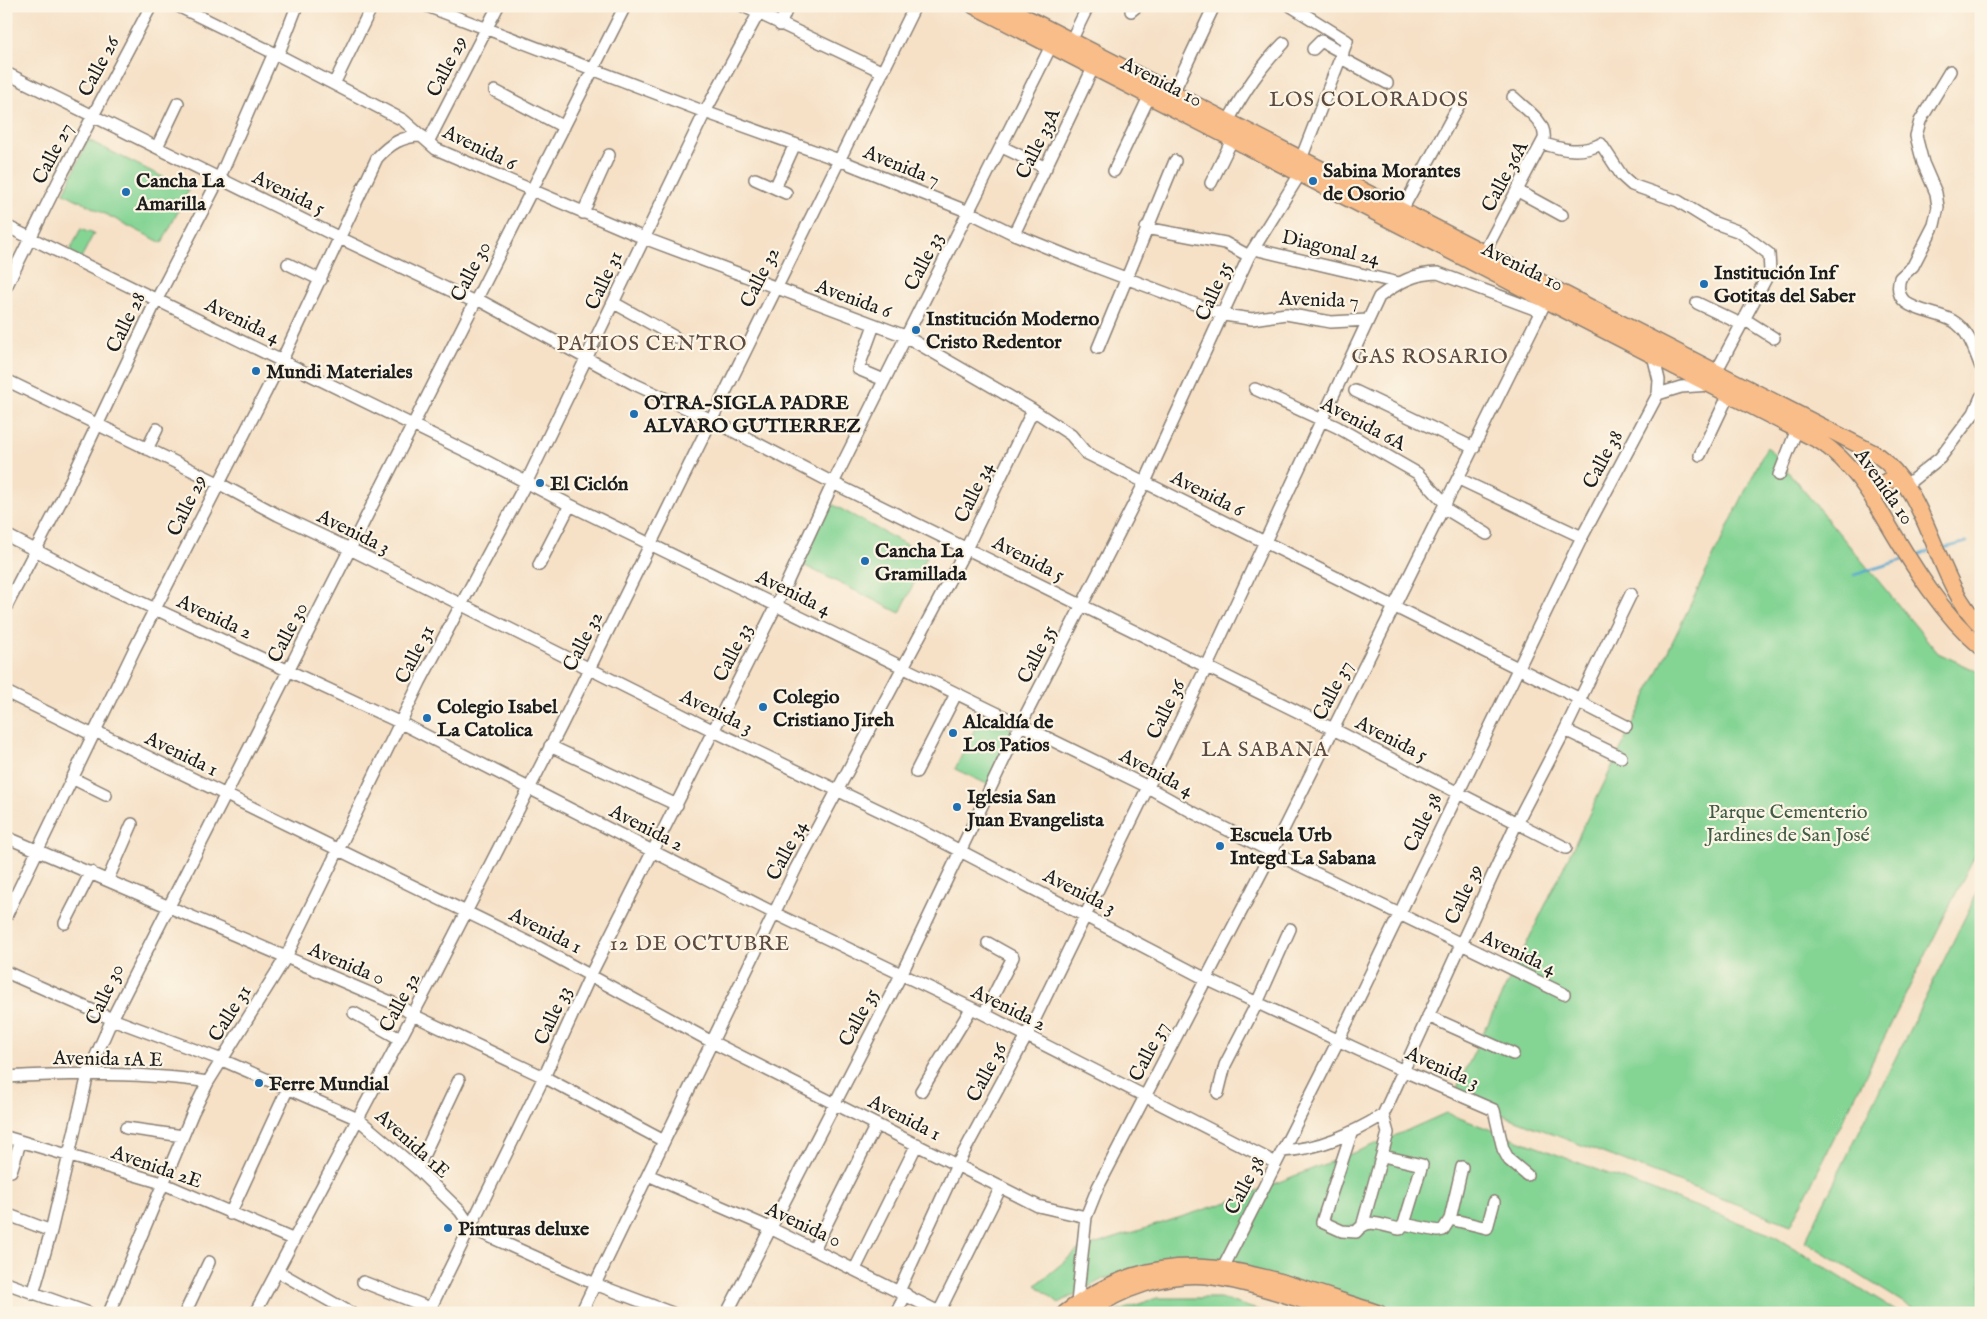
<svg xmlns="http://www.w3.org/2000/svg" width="1987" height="1319" font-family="'IM FELL English',serif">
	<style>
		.green { fill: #84d494; stroke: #507858 }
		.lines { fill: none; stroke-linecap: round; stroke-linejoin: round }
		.stream { stroke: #54a7cf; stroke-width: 2.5 }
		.minor-casing { stroke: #897e72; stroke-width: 14 }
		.major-casing { stroke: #897e72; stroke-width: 18 }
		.minor { stroke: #fff; stroke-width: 11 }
		.major { stroke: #f8bd89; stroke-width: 15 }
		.poi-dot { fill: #1f6fb2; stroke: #fcf5e5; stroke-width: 2 }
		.labels { text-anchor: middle; stroke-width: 4.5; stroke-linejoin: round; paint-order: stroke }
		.street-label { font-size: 20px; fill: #1c1c1c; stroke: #fcf5e5 }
		.poi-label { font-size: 20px; font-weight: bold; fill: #1c1c1c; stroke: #fcf5e5; text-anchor: start }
		.park-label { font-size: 20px; fill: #405c46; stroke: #fcf5e5 }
		.neighbourhood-label { font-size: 21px; letter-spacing: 1px; fill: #5d4a40; stroke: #fcf5e5 }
	</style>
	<rect width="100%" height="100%" fill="#fcf5e5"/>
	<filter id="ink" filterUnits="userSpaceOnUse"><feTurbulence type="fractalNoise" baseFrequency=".02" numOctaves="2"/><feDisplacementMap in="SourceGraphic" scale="10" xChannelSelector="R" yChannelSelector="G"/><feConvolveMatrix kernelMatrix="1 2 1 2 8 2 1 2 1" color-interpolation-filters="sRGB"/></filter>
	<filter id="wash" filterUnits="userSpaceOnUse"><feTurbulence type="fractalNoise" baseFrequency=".0096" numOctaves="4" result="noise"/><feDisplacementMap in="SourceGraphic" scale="20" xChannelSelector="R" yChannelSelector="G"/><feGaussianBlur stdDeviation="1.12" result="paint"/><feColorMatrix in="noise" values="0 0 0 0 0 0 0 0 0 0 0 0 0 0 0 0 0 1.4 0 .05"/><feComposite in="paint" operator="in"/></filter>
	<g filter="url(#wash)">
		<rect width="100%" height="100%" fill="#f6e1c7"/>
		<!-- green -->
		<path class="green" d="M 88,140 L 189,190 L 162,243 L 64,193 Z
			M 81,228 L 94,233 L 80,260 L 68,255 Z
			M 1767,446 L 1938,653 L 1981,673 L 1981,843 L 1791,1225 L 1453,1096 Z
			M 828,502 L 927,556 L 900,613 L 803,565 Z
			M 982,714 L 1013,729 L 987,784 L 955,769 Z
			M 1981,885 L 1981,1313 L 1920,1313 L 1805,1241 Z
			M 1446,1113 L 1772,1235 L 1899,1313 L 1391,1313 L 1325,1293 L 1141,1268 L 1103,1279 L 1059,1303 L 1036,1285 L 1078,1250 L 1228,1202 L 1381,1142 Z
			M 1157,1298 L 1220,1298 L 1267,1313 L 1113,1313 Z"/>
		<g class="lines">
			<!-- stream -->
			<path class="stream" d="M 1941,549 L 1967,542
				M 1914,556 L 1931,551
				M 1854,575 L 1902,560"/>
		</g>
	</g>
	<g filter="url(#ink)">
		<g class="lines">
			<defs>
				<path id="minor" d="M 178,6 L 278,55 L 403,120 L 436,149 L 644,238 L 905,336 L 1033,410 L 1071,435 L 1086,453 L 1580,699
					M 427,6 L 705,112 L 839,160 L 969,212 L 1014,234 L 1083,262 L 1224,315 L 1252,319 L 1286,314 L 1331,322 L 1368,320
					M 743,6 L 883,72
					M 1291,6 L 1347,41 L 1301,159
					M 1131,11 L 1137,6
					M 780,25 L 788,6
					M 1068,47 L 1088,6
					M 1313,49 L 1321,41 L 1343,53
					M 278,55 L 297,6
					M 1341,58 L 1387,83
					M 1950,71 L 1920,121 L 1916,136 L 1923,163 L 1936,193 L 1938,207 L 1934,225 L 1913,266 L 1900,278 C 1890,312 1933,309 1953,321 C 1969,330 1975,352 1981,367
					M 6,73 L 340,238 L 475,302
					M 334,84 L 372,6
					M 495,91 L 564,127
					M 1173,93 L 1214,6
					M 1228,121 C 1244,92 1260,67 1284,43
					M 428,142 L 498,6
					M 1542,143 C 1562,150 1581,154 1601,144 L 1622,176 L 1632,185 L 1678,201 L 1712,222 L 1740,232 L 1769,254 L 1770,271 L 1716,372
					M 157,147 L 178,103
					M 1002,147 L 1046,168
					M 1114,171 L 1149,97
					M 755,179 L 786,193
					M 1211,183 L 1232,140
					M 775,188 L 795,144
					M 1518,191 L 1562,215
					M 1402,210 L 1461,101
					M 583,213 L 609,155
					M 6,226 L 478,457 L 570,505 L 1142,784 L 1194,813 L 1272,852 L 1564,994
					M 1146,228 L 1225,243 L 1249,256
					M 1014,234 L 1093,68
					M 1254,249 L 1399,283
					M 1484,253 L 1544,139 C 1547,122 1524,108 1513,97
					M 288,264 L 321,280
					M 6,287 L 61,176 L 151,6
					M 477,299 L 634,384 L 712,420 L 833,483 L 1333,729 L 1566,848
					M 614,303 L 675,337
					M 1697,303 L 1741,324
					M 1744,319 L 1774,338
					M 874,325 L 858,369 L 884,380
					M 1098,348 L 1175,161
					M 6,380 L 218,483 L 278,515 L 350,549 L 714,731 L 920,830 L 1206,979 L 1404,1071 L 1494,1110 L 1503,1149 L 1509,1160 L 1527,1175
					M 1255,389 L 1337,427 L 1417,473 L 1446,504
					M 1355,391 L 1474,448
					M 1658,394 L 1681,387 L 1710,385
					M 147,449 L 157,429
					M 1700,455 L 1729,394
					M 1779,475 L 1797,429
					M 1459,479 L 1582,537
					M 1905,486 L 1940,458 L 1974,413 L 1981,397
					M 1444,508 L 1487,534
					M 6,535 L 97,582 L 401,723 L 774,913 L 984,1014 L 1276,1163
					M 539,565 L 570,505
					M 6,607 L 62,499 L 157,299 L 219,179 L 274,53
					M 6,692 L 93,735
					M 1579,702 L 1626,726
					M 1565,730 L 1621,757
					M 95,731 L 538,947 L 712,1042 L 1038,1206 L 1086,1217
					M 550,746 L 677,805
					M 916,772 L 956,694
					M 72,778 L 106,795
					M 6,837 L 400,1006 L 413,1015 L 544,1077 L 664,1141
					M 108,879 L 132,824
					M 6,916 L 135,648 L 282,360 L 377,158 C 390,144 402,136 422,136
					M 65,923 L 91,872
					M 6,972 L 112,1019 L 222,1060 L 358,1119 L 417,1169 L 460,1211 L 471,1227 L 482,1233 L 595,1284 L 672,1313
					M 354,1013 L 400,1039
					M 984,1014 L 1013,957 L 988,943
					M 1428,1016 L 1513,1054
					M 6,1077 C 73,1073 142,1072 208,1082
					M 921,1091 L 971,1009
					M 1218,1093 L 1225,1065 L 1257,1003 L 1290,929
					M 126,1128 L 183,1136
					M 1351,1134 L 1322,1222 L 1342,1231 L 1356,1232 C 1369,1216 1381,1226 1400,1229 L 1404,1224 L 1438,1231 L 1443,1230 L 1450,1219 L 1487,1228 L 1494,1202
					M 6,1137 L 162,1183 L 292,1239
					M 1282,1151 C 1320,1149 1351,1134 1383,1115 L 1517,822 L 1565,730 L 1631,594
					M 1383,1156 L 1422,1165 L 1404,1224
					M 417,1169 L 459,1080
					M 11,1171 L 20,1143
					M 648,1175 L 770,1228 L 941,1313
					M 6,1214 L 51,1231
					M 230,1214 L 288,1088
					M 1450,1219 L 1462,1167
					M 1363,1223 L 1388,1133 L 1383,1115
					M 814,1249 L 876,1125
					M 1223,1268 L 1338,1041 L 1582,537 L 1658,394 L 1659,380 L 1653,355
					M 855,1269 L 917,1144
					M 277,1271 L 351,1313
					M 363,1282 L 430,1308
					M 6,1283 L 89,1313
					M 899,1291 L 957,1165 L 1026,1037 L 1207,666 L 1379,297 C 1397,283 1415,273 1438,273 L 1540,311
					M 33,1294 L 51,1231 L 88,1074 L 112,1019 L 625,6
					M 1077,1303 L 1086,1217 L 1098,1187 L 1272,852 L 1544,305
					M 939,1312 L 1001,1187
					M 109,1313 L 193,1112 L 208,1082 L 286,957 L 420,682 L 527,481 L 705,112 L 758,14
					M 185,1313 L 209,1262
					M 255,1313 L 436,971 L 561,726 L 915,6
					M 428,1313 L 544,1077 L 591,974 L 777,604 L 833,483 L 1054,40
					M 581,1313 L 796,868 L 967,547 L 1033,410
					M 727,1313 L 901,975 L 1020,726 L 1145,482 L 1249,256 L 1300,174
					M 896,1313 L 906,1294"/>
				<path id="major" d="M 974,6 L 1821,442 C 1851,462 1870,493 1888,524 C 1914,568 1942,614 1981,647
					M 1004,6 L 1876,454 C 1932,494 1933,579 1981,626
					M 1874,502 C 1875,485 1886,477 1902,481
					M 1065,1313 C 1173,1230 1265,1278 1379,1313
					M 1088,1313 C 1118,1289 1168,1272 1207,1276 C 1252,1282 1297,1299 1340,1313"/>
			</defs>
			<!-- minor casing -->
			<use href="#minor" class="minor-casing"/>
			<!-- major casing -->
			<use href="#major" class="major-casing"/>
			<!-- minor -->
			<use href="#minor" class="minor"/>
			<!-- major -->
			<use href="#major" class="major"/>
		</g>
	</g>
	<!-- markers -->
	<g class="poi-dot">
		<circle cx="1313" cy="181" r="5"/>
		<circle cx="126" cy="192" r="5"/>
		<circle cx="1704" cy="284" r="5"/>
		<circle cx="916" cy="330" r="5"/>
		<circle cx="256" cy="371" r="5"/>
		<circle cx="634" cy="414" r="5"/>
		<circle cx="540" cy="483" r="5"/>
		<circle cx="865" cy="561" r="5"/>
		<circle cx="763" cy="707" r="5"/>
		<circle cx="427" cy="718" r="5"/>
		<circle cx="953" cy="733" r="5"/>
		<circle cx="957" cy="807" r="5"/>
		<circle cx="1220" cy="846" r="5"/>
		<circle cx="259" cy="1083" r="5"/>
		<circle cx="448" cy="1228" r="5"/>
	</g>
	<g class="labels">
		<!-- street labels -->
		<g class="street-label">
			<text transform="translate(98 66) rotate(-62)" y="7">Calle 26</text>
			<text transform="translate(446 66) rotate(-63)" y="7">Calle 29</text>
			<text transform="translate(1162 81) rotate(27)" y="7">Avenida 10</text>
			<text transform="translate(1037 143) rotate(-64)" y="7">Calle 33A</text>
			<text transform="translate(480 147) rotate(26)" y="7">Avenida 6</text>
			<text transform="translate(52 153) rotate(-63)" y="7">Calle 27</text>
			<text transform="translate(902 165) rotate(22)" y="7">Avenida 7</text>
			<text transform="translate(1504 176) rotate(-62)" y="7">Calle 36A</text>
			<text transform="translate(289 192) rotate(26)" y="7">Avenida 5</text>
			<text transform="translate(1331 247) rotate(13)" y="7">Diagonal 24</text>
			<text transform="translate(923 261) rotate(-63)" y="7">Calle 33</text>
			<text transform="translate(1523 266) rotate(26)" y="7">Avenida 10</text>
			<text transform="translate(470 271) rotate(-63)" y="7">Calle 30</text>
			<text transform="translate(759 277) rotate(-64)" y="7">Calle 32</text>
			<text transform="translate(603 280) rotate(-65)" y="7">Calle 31</text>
			<text transform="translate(1213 291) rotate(-66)" y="7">Calle 35</text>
			<text transform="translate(854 298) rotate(20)" y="7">Avenida 6</text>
			<text transform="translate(1319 299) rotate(2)" y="7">Avenida 7</text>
			<text transform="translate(243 320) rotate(26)" y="7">Avenida 4</text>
			<text transform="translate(125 322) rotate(-64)" y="7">Calle 28</text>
			<text transform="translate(1364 423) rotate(28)" y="7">Avenida 6A</text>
			<text transform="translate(1602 459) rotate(-62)" y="7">Calle 38</text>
			<text transform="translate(1885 486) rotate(55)" y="7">Avenida 10</text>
			<text transform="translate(973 492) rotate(-64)" y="7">Calle 34</text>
			<text transform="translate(1208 493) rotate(27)" y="7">Avenida 6</text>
			<text transform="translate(186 505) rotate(-64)" y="7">Calle 29</text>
			<text transform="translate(354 531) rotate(26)" y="7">Avenida 3</text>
			<text transform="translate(1029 558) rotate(27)" y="7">Avenida 5</text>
			<text transform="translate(794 592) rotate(26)" y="7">Avenida 4</text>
			<text transform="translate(215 616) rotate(25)" y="7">Avenida 2</text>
			<text transform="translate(287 632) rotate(-63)" y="7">Calle 30</text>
			<text transform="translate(582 641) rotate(-63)" y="7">Calle 32</text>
			<text transform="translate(732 652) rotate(-63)" y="7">Calle 33</text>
			<text transform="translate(414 654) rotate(-63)" y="7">Calle 31</text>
			<text transform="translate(1036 654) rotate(-63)" y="7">Calle 35</text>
			<text transform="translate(1332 690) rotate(-63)" y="7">Calle 37</text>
			<text transform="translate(1165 709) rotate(-64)" y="7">Calle 36</text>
			<text transform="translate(717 711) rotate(26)" y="7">Avenida 3</text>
			<text transform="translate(1392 738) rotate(27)" y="7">Avenida 5</text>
			<text transform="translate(182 753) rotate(26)" y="7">Avenida 1</text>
			<text transform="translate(1157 772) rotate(28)" y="7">Avenida 4</text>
			<text transform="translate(1422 822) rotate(-64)" y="7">Calle 38</text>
			<text transform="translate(647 827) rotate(27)" y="7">Avenida 2</text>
			<text transform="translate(786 850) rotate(-62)" y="7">Calle 34</text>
			<text transform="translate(1080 891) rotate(27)" y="7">Avenida 3</text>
			<text transform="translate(1463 894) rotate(-65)" y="7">Calle 39</text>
			<text transform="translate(546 930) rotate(27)" y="7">Avenida 1</text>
			<text transform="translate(1519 952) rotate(25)" y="7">Avenida 4</text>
			<text transform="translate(347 963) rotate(23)" y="7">Avenida 0</text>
			<text transform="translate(104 994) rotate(-65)" y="7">Calle 30</text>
			<text transform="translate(399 1002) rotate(-62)" y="7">Calle 32</text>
			<text transform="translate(1009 1007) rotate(26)" y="7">Avenida 2</text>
			<text transform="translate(229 1013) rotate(-58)" y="7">Calle 31</text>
			<text transform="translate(552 1015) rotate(-65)" y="7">Calle 33</text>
			<text transform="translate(858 1017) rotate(-62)" y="7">Calle 35</text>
			<text transform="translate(1148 1051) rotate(-63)" y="7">Calle 37</text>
			<text transform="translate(108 1058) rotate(1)" y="7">Avenida 1A E</text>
			<text transform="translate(1443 1067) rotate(24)" y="7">Avenida 3</text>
			<text transform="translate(986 1072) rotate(-62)" y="7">Calle 36</text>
			<text transform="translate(905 1117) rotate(27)" y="7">Avenida 1</text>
			<text transform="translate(413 1143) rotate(42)" y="7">Avenida 1E</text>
			<text transform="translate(157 1166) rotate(19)" y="7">Avenida 2E</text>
			<text transform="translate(1244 1185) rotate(-62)" y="7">Calle 38</text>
			<text transform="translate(804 1224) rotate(25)" y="7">Avenida 0</text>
		</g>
		<!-- poi labels -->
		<g class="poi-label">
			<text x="1323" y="177">Sabina Morantes<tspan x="1323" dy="23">de Osorio</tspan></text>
			<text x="136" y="187">Cancha La<tspan x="136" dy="23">Amarilla</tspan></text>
			<text x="1714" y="279">Institución Inf<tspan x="1714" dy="23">Gotitas del Saber</tspan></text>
			<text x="926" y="325">Institución Moderno<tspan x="926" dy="23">Cristo Redentor</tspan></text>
			<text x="266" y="378">Mundi Materiales</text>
			<text x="644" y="409">OTRA-SIGLA PADRE<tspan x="644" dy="23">ALVARO GUTIERREZ</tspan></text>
			<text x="550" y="490">El Ciclón</text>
			<text x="875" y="557">Cancha La<tspan x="875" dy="23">Gramillada</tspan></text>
			<text x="773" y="703">Colegio<tspan x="773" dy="23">Cristiano Jireh</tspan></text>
			<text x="437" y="713">Colegio Isabel<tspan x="437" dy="23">La Catolica</tspan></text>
			<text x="963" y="728">Alcaldía de<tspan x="963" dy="23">Los Patios</tspan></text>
			<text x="967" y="803">Iglesia San<tspan x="967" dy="23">Juan Evangelista</tspan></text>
			<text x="1230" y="841">Escuela Urb<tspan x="1230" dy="23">Integd La Sabana</tspan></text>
			<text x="269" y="1090">Ferre Mundial</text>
			<text x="458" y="1235">Pimturas deluxe</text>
		</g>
		<!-- park labels -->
		<g class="park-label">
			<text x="1788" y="818">Parque Cementerio<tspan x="1788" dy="23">Jardines de San José</tspan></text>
		</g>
		<!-- neighbourhood labels -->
		<g class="neighbourhood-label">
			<text x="1369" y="106">LOS COLORADOS</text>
			<text x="652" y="350">PATIOS CENTRO</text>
			<text x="1430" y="363">GAS ROSARIO</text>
			<text x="1265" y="756">LA SABANA</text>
			<text x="700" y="950">12 DE OCTUBRE</text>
		</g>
	</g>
	<!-- margin -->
	<rect width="1987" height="1319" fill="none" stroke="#fcf5e5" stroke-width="25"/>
</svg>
